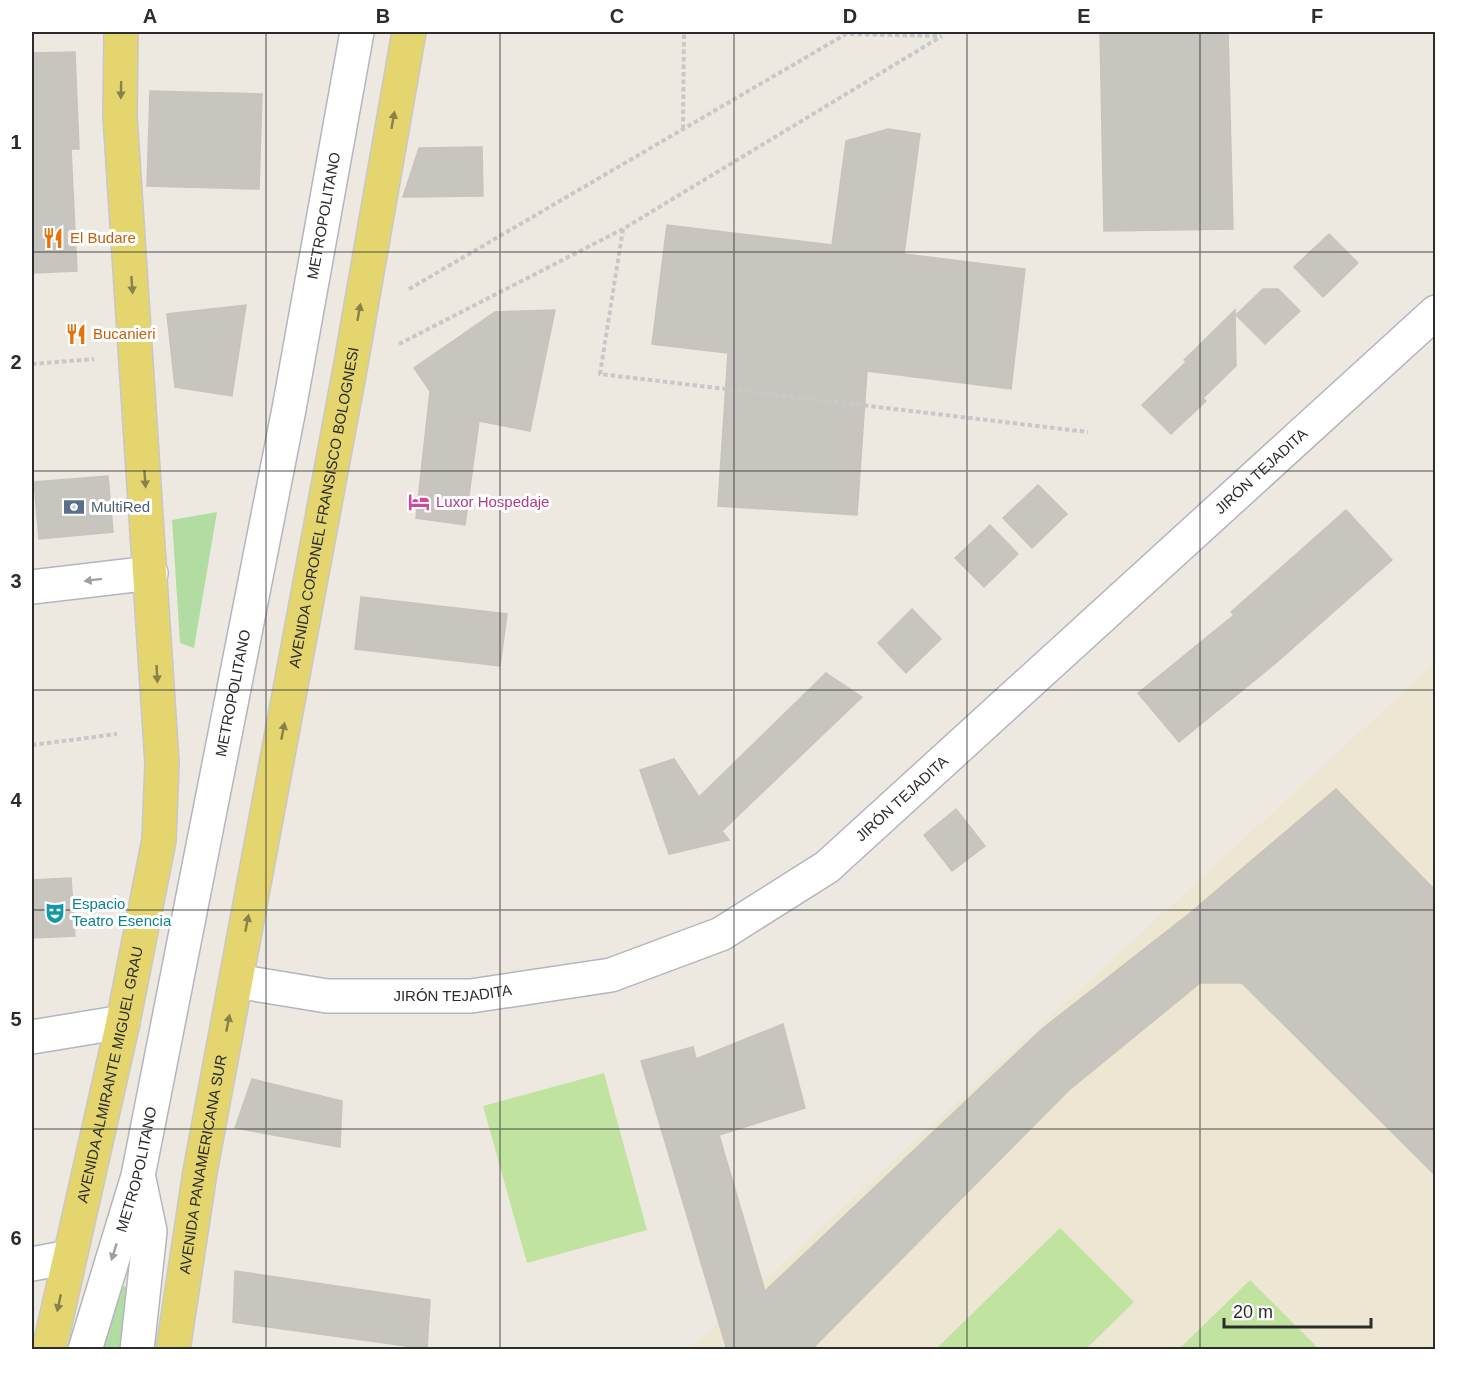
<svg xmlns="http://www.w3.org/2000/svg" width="1467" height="1381" font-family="Arial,sans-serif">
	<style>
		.education { fill: #ece6d2 }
		.green { fill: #b1dda2 }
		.pitch { fill: #c0e49f }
		.building { fill: #c8c5bf; stroke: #c8c4ba; stroke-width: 1.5 }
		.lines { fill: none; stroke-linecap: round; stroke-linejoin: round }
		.minor-casing { stroke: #b4b5be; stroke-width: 36 }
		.major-casing { stroke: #c8c8c8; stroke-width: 36 }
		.path { stroke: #c8c8c8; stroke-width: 4; stroke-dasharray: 4.5 3; stroke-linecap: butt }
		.minor { stroke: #fff; stroke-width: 33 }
		.major { stroke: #e4d56e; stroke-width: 33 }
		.oneway { fill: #88804d }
		.oneway2 { fill: #a0a0a0 }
		.grid { fill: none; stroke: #2c2c2c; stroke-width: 1.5; stroke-opacity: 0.55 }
		.labels { text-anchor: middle; stroke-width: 6; stroke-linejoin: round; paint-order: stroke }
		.street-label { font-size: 15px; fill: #2c2c2c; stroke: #fff }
		.food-label { font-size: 15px; fill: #c56008; stroke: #fff; text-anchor: start }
		.hotel-label { font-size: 15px; fill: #b23c85; stroke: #fff; text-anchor: start }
		.service-label { font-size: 15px; fill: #4e5e75; stroke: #fff; text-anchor: start }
		.culture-label { font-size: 15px; fill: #0d838f; stroke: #fff; text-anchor: start }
		.neatline { fill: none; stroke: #2c2c2c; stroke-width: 2 }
		.grid-label { font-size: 20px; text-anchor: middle; font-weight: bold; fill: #2c2c2c }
	</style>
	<rect width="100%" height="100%" fill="#ede9e0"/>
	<!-- education -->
	<path class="education" d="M 1435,663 L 1435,1349 L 689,1349 Z"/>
	<!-- green -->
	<path class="green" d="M 217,512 L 194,648 L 180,643 L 172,520 Z
		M 111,1285 L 132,1287 L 124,1349 L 103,1350 Z"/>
	<!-- pitch -->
	<path class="pitch" d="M 604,1073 L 647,1230 L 527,1263 L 483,1106 Z
		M 1060,1228 L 1134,1302 L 1086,1349 L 936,1349 Z
		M 1250,1280 L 1319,1349 L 1179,1349 Z"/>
	<!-- building -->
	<path class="building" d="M 1100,32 L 1228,32 L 1233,229 L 1104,231 Z
		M 75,52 L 79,149 L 71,149 L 77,271 L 32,273 L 32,53 Z
		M 150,91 L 262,94 L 259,189 L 147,186 Z
		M 888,129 L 920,134 L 904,254 L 1025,269 L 1011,389 L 867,371 L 857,515 L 718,506 L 728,353 L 652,344 L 667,225 L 832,245 L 846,141 Z
		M 482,147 L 483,196 L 403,197 L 419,148 Z
		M 1329,234 L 1358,263 L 1323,297 L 1294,267 Z
		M 1263,289 L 1278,289 L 1300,311 L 1265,344 L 1236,315 Z
		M 246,305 L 232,396 L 175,387 L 167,314 Z
		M 555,310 L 530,431 L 479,421 L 465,525 L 416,518 L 430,391 L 414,368 L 495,312 Z
		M 1235,310 L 1236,366 L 1203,398 L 1206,401 L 1171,434 L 1142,405 L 1186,362 L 1184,360 Z
		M 108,476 L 113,532 L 39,539 L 34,482 Z
		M 1038,485 L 1067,514 L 1032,548 L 1003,518 Z
		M 1346,510 L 1392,560 L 1277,662 L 1179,742 L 1138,693 L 1234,615 L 1231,612 Z
		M 990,525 L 1018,554 L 984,587 L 955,558 Z
		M 361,597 L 507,614 L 500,666 L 355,649 Z
		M 912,609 L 941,639 L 906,673 L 878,643 Z
		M 826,673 L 862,697 L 722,831 L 729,840 L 669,854 L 640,770 L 674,759 L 699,797 Z
		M 1336,789 L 1436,891 L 1436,1176 L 1242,983 L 1200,983 L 1069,1090 L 811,1350 L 727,1350 L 641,1061 L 693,1047 L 696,1059 L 783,1024 L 805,1108 L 719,1135 L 765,1291 L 1042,1029 L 1190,913 Z
		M 956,809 L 985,846 L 952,871 L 924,835 Z
		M 71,878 L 75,936 L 32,938 L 32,880 Z
		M 252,1079 L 342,1101 L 340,1147 L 235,1128 Z
		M 235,1271 L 430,1300 L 427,1349 L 233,1322 Z"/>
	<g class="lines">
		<defs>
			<g id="minor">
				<path d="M 32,587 L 151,573"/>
				<path id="s1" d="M 236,981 L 327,996 L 471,996 L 611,975 L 721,934 L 827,867 L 1436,312"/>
				<path d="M 32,1037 L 123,1022"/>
				<path d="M 32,1264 L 69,1257"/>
				<path id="s2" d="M 85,1350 L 138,1176 L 289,409 L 357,32"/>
				<path d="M 137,1350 L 150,1231 L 139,1179"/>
			</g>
			<g id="major">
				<path id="s3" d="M 49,1350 L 123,1022 L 159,840 L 162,763 L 120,116 L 121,32"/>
				<path id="s4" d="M 173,1350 L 200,1172 L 350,369 L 409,32"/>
			</g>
		</defs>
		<!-- minor casing -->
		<use href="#minor" class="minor-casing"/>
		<!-- major casing -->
		<use href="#major" class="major-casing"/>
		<!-- path -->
		<path class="path" d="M 683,129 L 684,32
			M 623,229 L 600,374 L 1088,432
			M 409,289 L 846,34 L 941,36
			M 399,344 L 623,229 L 942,36
			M 32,364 L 94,359
			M 32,745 L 117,734"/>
		<!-- minor -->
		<use href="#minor" class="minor"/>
		<!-- major -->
		<use href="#major" class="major"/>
	</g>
	<!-- one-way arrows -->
	<defs><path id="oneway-solid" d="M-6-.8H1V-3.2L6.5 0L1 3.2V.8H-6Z" transform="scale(1.5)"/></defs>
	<g class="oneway">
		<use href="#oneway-solid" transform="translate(121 90) rotate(91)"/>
		<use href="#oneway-solid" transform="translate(393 120) rotate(-80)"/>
		<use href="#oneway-solid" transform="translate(132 285) rotate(86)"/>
		<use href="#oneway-solid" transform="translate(359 312) rotate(-80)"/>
		<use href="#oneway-solid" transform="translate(145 479) rotate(86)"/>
		<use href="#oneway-solid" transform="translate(157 674) rotate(87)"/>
		<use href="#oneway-solid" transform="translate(283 731) rotate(-79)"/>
		<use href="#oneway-solid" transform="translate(247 923) rotate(-79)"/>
		<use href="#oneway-solid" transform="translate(228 1023) rotate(-79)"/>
		<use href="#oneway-solid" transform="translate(59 1303) rotate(102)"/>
	</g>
	<g class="oneway2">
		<use href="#oneway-solid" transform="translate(93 580) rotate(173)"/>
		<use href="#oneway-solid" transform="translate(114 1252) rotate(107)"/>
	</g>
	<!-- grid -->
	<path class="grid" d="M 266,32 L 266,1350M 500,32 L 500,1350M 734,32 L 734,1350M 967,32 L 967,1350M 1200,32 L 1200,1350M 32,252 L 1436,252M 32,471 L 1436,471M 32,690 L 1436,690M 32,910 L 1436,910M 32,1129 L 1436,1129"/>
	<!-- icons -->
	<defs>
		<symbol id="restaurant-bare" viewBox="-9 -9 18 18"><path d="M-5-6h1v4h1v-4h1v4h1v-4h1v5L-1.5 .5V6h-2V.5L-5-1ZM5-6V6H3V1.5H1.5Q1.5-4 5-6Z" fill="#e8710a" stroke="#fff" stroke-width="2.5" paint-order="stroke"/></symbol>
		<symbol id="hotel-bare" viewBox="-9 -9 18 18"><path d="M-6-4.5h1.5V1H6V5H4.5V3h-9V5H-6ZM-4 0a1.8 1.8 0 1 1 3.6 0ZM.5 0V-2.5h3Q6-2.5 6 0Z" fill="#d1479c" stroke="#fff" stroke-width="2.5" paint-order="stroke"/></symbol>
		<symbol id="bank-bare" viewBox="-9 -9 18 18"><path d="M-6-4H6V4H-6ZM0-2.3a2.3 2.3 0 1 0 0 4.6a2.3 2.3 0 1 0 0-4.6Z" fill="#5c6f8a" stroke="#fff" stroke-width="2.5" paint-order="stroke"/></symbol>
		<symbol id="theatre-bare" viewBox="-9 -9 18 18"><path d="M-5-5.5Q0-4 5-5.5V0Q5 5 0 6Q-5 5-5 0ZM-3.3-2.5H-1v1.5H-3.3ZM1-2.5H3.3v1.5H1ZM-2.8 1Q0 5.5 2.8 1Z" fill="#0f9aa8" stroke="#fff" stroke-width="2.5" paint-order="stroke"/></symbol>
	</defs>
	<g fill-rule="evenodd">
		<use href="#restaurant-bare" x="38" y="223" width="30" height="30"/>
		<use href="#restaurant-bare" x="61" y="319" width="30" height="30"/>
		<use href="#hotel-bare" x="404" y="487" width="30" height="30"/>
		<use href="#bank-bare" x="59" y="492" width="30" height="30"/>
		<use href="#theatre-bare" x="40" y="898" width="30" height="30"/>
	</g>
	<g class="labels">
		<!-- street labels -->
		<g class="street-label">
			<text dy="5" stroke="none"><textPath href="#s2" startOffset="1160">METROPOLITANO</textPath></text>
			<text dy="5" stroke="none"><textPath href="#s1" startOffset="1208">JIRÓN TEJADITA</textPath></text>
			<text dy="5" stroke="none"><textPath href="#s4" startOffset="856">AVENIDA CORONEL FRANSISCO BOLOGNESI</textPath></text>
			<text dy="5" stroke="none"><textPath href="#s2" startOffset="674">METROPOLITANO</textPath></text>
			<text dy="5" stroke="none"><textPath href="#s1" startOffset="722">JIRÓN TEJADITA</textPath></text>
			<text dy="5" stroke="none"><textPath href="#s1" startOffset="218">JIRÓN TEJADITA</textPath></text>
			<text dy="5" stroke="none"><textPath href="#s3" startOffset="282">AVENIDA ALMIRANTE MIGUEL GRAU</textPath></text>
			<text dy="5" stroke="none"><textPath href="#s4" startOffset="188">AVENIDA PANAMERICANA SUR</textPath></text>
			<text dy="5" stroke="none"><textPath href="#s2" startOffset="188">METROPOLITANO</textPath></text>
		</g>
		<!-- food labels -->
		<g class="food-label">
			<text x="70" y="243">El Budare</text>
			<text x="93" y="339">Bucanieri</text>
		</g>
		<!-- hotel labels -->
		<g class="hotel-label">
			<text x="436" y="507">Luxor Hospedaje</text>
		</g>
		<!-- service labels -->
		<g class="service-label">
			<text x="91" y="512">MultiRed</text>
		</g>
		<!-- culture labels -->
		<g class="culture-label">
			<text x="72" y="909">Espacio<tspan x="72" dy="17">Teatro Esencia</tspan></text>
		</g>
	</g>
	<!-- border -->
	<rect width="1467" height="1381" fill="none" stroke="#ffffff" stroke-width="66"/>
	<!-- scale -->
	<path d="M1224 1318v9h147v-9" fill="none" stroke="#2c2c2c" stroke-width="3"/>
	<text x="1233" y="1318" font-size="18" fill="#2c2c2c" stroke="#ffffff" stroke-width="4.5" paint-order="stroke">20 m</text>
	<rect x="33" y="33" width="1401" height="1315" class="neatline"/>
	<g class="grid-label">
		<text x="150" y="23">A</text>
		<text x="383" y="23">B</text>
		<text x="617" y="23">C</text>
		<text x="850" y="23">D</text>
		<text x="1084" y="23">E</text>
		<text x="1317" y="23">F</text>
		<text x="16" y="149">1</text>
		<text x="16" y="369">2</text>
		<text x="16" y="588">3</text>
		<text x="16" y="807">4</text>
		<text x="16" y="1026">5</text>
		<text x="16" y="1245">6</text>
	</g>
</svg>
